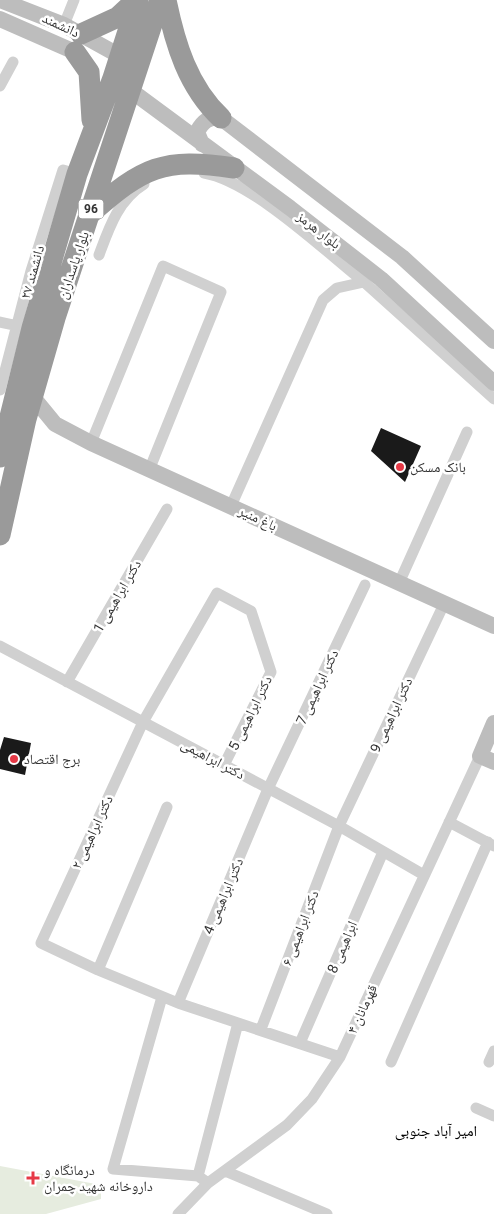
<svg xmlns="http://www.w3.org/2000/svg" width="494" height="1214" font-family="Roboto,'Noto Naskh Arabic',sans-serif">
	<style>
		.green { fill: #e6ecdf }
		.building { fill: #1a1a1a }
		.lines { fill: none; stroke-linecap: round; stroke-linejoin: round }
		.street { stroke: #d0d0d0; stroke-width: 11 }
		.secondary { stroke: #bdbdbd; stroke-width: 16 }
		.highway { stroke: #9a9a9a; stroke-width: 21 }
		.poi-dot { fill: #e63946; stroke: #fff; stroke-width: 2 }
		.labels { text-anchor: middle; stroke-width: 5; stroke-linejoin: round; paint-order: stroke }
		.shield { fill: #fff; stroke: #707070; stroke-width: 1 }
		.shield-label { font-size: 12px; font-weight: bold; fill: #333 }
		.street-label { font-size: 14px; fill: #333; stroke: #fff }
		.poi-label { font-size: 14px; fill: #333; stroke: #fff; text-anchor: start }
		.neighbourhood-label { font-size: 15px; fill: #000; stroke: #fff }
	</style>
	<rect width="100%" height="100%" fill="#fff"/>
	<!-- green -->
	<path class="green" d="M 0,1166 L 101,1185 L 101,1199 L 46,1214 L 0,1214 Z"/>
	<!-- building -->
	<path class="building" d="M 381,428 L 421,446 L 405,482 L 371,451 Z
		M 4,737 L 31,743 L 25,775 L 0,769 L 0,750 Z"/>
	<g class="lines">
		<!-- street -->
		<path class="street" d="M 64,25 L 74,0
			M 0,86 L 13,62
			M 204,173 C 252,181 325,251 364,282
			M 99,255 C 109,228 118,200 144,184
			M 0,322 L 23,327
			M 0,390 L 31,271 L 63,170 L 77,174
			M 91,443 L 163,266 L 221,292 L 150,468
			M 231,506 L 323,300 L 337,288 L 364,282 L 494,399
			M 399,583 L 467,432
			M 0,646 L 339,826 L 424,875
			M 67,682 L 167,509
			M 224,765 L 271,672 L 251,611 L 217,593 L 143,722 L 41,943 L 98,970 L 178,1003 L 340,1057
			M 449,822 L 494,846
			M 98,970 L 167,807
			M 162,997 L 113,1169 L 198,1176 L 208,1183
			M 178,1003 L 268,789 L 365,585
			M 261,1029 L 339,826 L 444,604
			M 300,1043 L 383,852
			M 391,1062 L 488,842
			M 489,1062 L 494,1051
			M 476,1108 L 494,1116
			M 225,1171 L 327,1214
			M 198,1176 L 238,1023
			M 178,1214 L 208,1183 L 287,1125 L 312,1099 L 340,1057 L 480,756"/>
		<!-- secondary -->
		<path class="secondary" d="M 0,0 L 64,25 L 129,61
			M 0,19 L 75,52
			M 122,84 L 290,208 L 381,279 L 494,383
			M 202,144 L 197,132 C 203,121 208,117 221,118 L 402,257 L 494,341
			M 32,396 L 55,424 L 91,443 L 494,626
			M 494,723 L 480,756 L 494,762"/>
		<!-- highway -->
		<path class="highway" d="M 166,0 C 175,44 188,87 221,118
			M 81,34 L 118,17 L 136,0
			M 75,52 L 89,72 L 92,120
			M 90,214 C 143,167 163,157 234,168
			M 0,457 L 32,328 L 77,174 L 113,78 L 138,0
			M 0,535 L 26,419 L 55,318 L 160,0"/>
	</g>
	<!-- markers -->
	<g class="poi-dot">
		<circle cx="400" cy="467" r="5"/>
		<circle cx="14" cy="759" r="5"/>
		<path d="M30.5 1170.5h5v5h5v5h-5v5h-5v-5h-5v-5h5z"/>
	</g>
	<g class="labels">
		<!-- shield labels -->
		<rect class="shield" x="78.5" y="199.5" width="25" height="19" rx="4"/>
		<g class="shield-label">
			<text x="91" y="213">96</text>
		</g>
		<!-- street labels -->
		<g class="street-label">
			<text transform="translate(61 25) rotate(25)" y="5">دانشمند</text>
			<text transform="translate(319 230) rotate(38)" y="5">بلوار هرمز</text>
			<text transform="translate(73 265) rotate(-71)" y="5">بلوار پاسداران</text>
			<text transform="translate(32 272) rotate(-74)" y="5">دانشمند ۲۷</text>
			<text transform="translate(258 518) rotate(25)" y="5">باغ منیر</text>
			<text transform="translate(117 596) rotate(-60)" y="5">دکتر ابراهیمی 1</text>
			<text transform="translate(317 687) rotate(-65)" y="5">دکتر ابراهیمی 7</text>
			<text transform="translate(250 713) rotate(-64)" y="5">دکتر ابراهیمی 5</text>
			<text transform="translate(391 715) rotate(-65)" y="5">دکتر ابراهیمی 9</text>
			<text transform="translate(213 759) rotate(28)" y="5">دکتر ابراهیمی</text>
			<text transform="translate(92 832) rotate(-65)" y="5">دکتر ابراهیمی ۲</text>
			<text transform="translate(223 896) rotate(-67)" y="5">دکتر ابراهیمی 4</text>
			<text transform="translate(300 928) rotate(-69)" y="5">دکتر ابراهیمی ۶</text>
			<text transform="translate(342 947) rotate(-67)" y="5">ابراهیمی 8</text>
			<text transform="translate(362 1009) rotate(-65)" y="5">قهرمانان ۴</text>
		</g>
		<!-- poi labels -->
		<g class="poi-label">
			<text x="410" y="472">بانک مسکن</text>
			<text x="24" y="764">برج اقتصاد</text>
			<text x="44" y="1175">درمانگاه و<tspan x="44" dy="16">داروخانه شهید چمران</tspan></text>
		</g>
		<!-- neighbourhood labels -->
		<g class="neighbourhood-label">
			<text x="436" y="1136">امير آباد جنوبی</text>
		</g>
	</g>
</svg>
